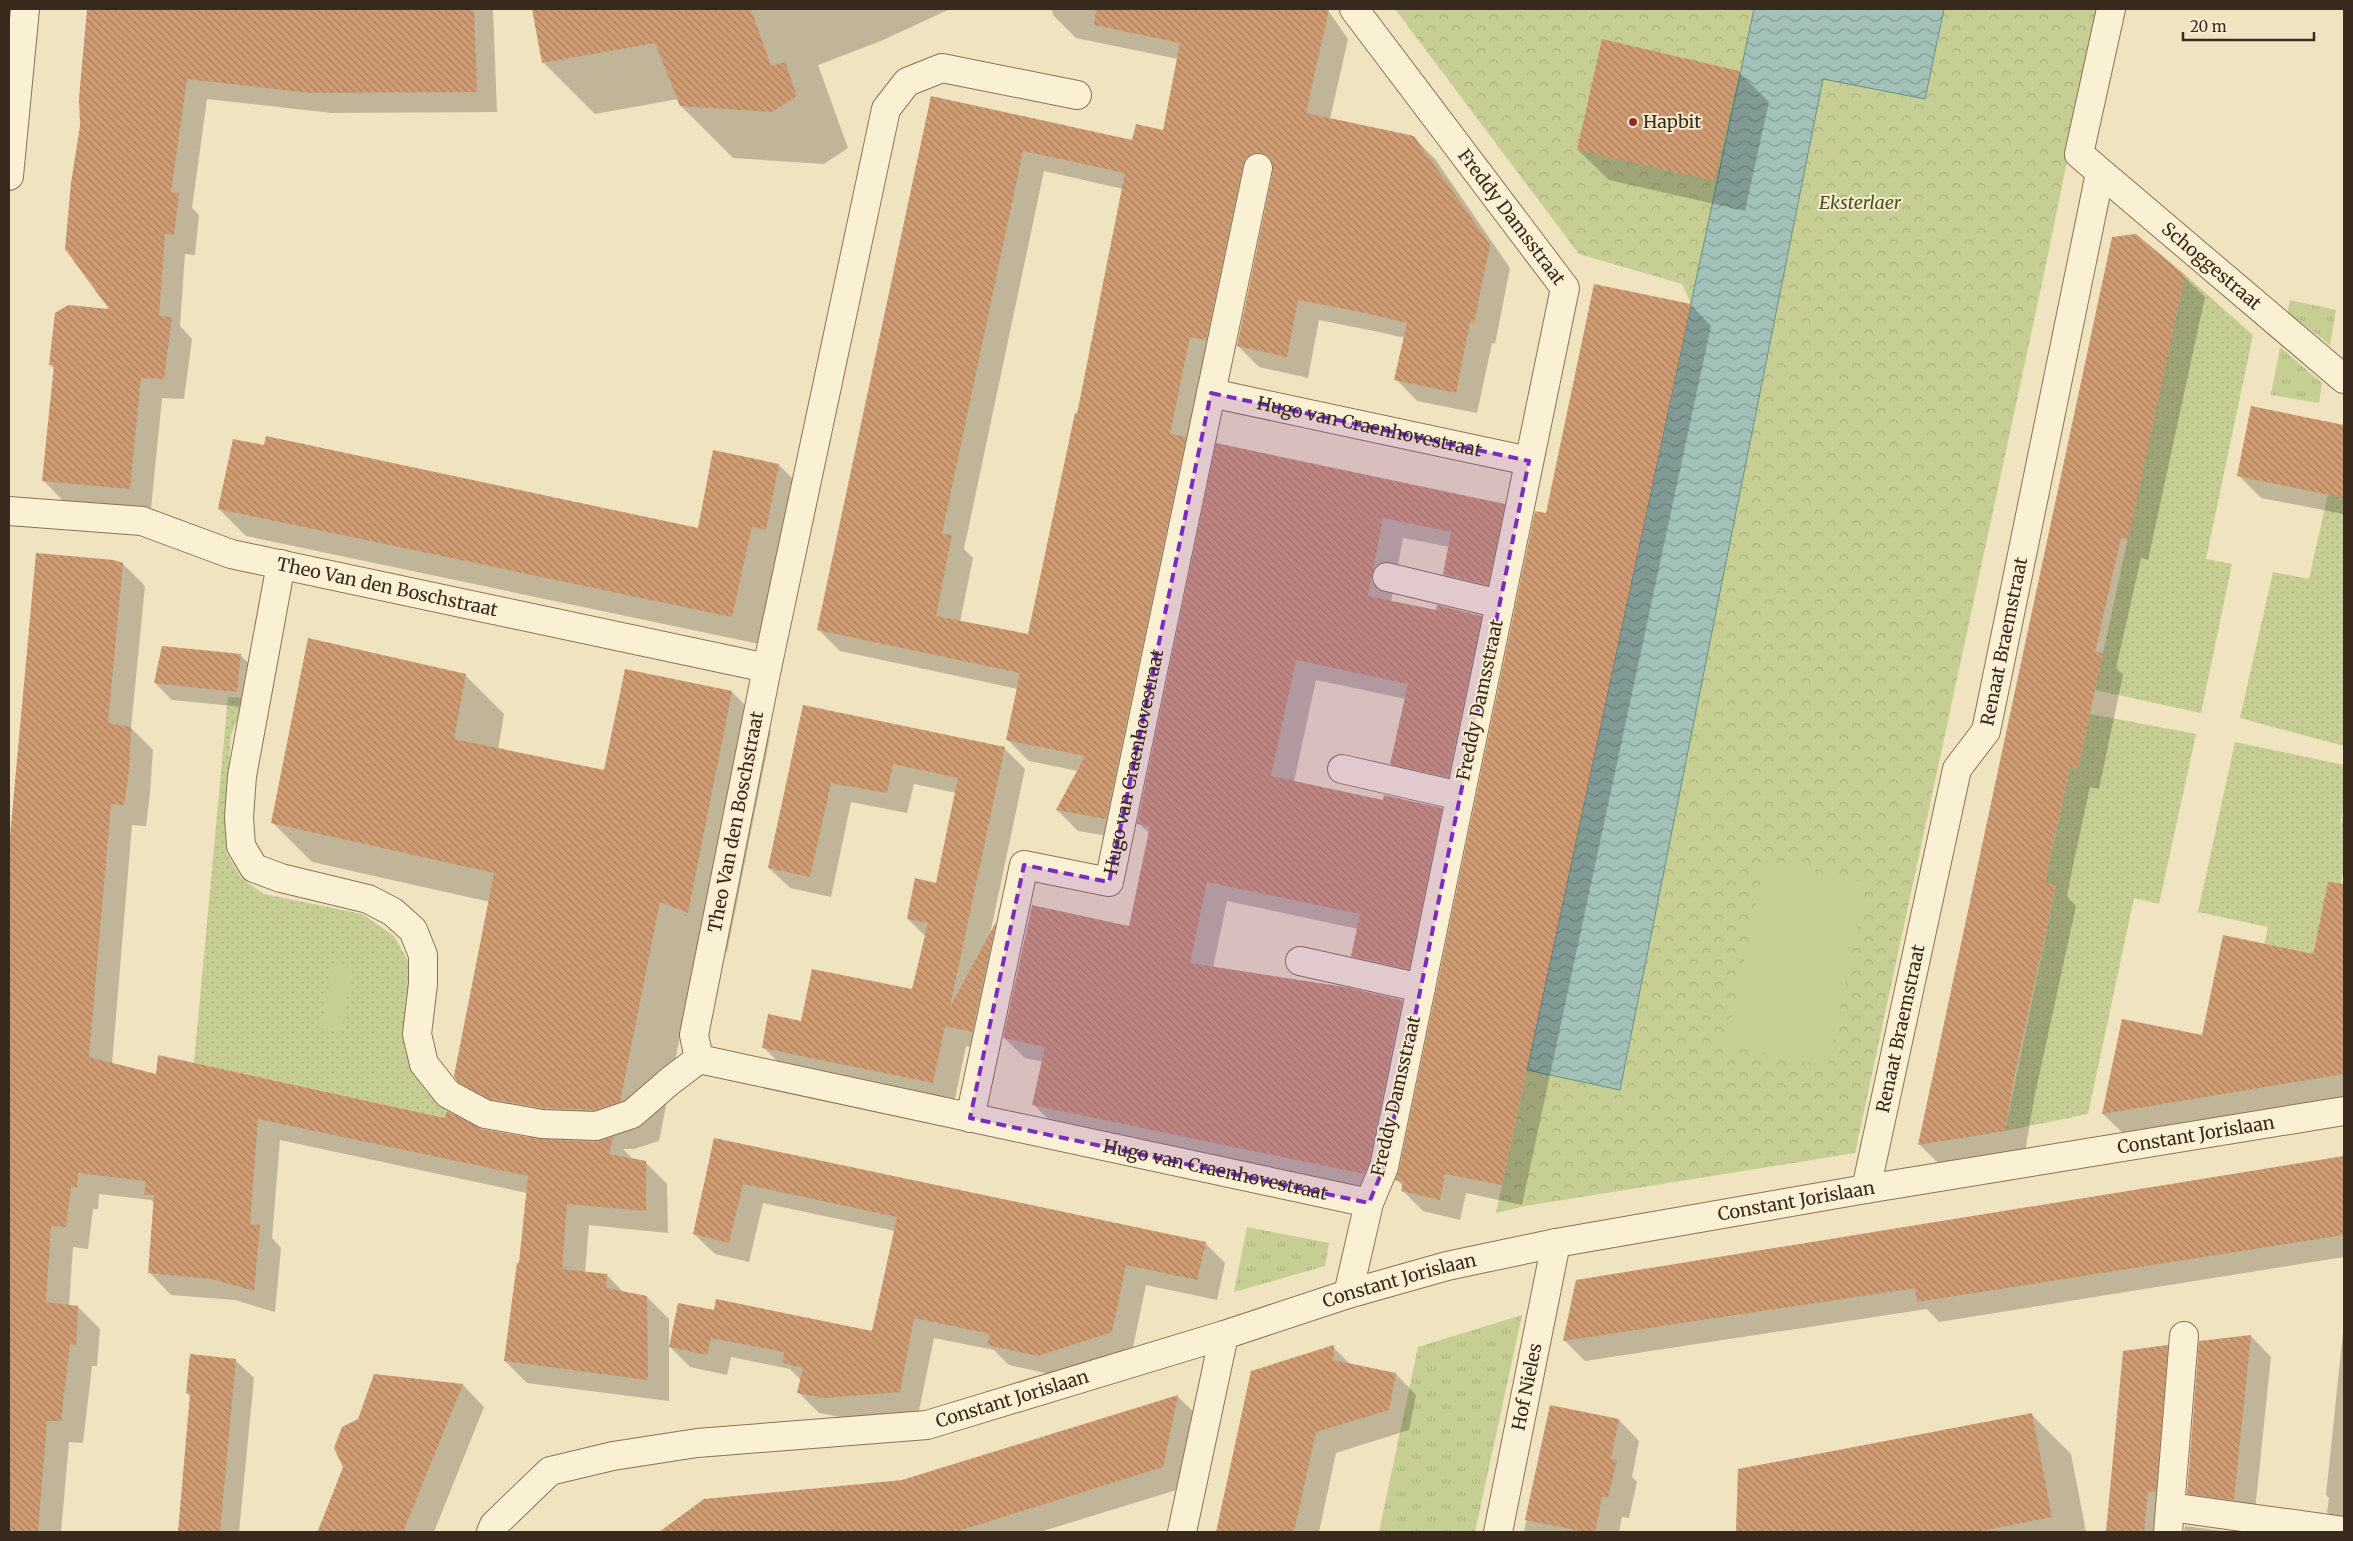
<svg xmlns="http://www.w3.org/2000/svg" width="2353" height="1541" font-family="Merriweather,serif">
	<style>
		.grass { fill: url(#grass-tufts) }
		.park { fill: url(#park-crowns) }
		.garden { fill: url(#garden-dots) }
		.pitch { fill: #c6ce93 }
		.water { fill: url(#water-waves); stroke: #699087 }
		.shadow { fill: #0003; fill-rule: evenodd }
		.building { fill: url(#building-back-hatch); fill-rule: evenodd }
		.lines { fill: none; stroke-linecap: round; stroke-linejoin: round }
		.minor-casing { stroke: #8a7356; stroke-width: 30 }
		.minor { stroke: #faf0d3; stroke-width: 28 }
		.marked { fill: #7b2cbf; fill-opacity: 0.2; stroke: #7b2cbf; stroke-width: 4; stroke-dasharray: 10 6; stroke-linejoin: round }
		.poi-dot { fill: #9c2623; stroke: #f7eccf; stroke-width: 2 }
		.labels { text-anchor: middle; stroke-width: 4; stroke-linejoin: round; paint-order: stroke }
		.poi-label { font-size: 18px; fill: #382a1c; stroke: #f7eccf; text-anchor: start }
		.park-label { font-size: 18px; font-style: italic; fill: #475621; stroke: #f7eccf }
		.street-label { font-size: 18px; fill: #382a1c; stroke: #f7eccf }
	</style>
	<defs>
		<pattern id="grass-tufts" width="24" height="20" patternUnits="userSpaceOnUse" patternTransform="scale(1.25)"><rect width="24" height="20" fill="#c6ce93"/><path d="M3 7l-1-3M5 7V3M7 7l1-3M15 17l-1-3M17 17v-4M19 17l1-3" fill="none" stroke="#abb17e"/></pattern>
		<pattern id="park-crowns" width="20" height="18" patternUnits="userSpaceOnUse" patternTransform="scale(1.25)"><rect width="20" height="18" fill="#c6ce93"/><path d="M2 6a3 3 0 1 1 6 0M12 15a3 3 0 1 1 6 0" fill="none" stroke="#abb17e"/></pattern>
		<pattern id="garden-dots" width="8" height="8" patternUnits="userSpaceOnUse" patternTransform="scale(1.25)"><rect width="8" height="8" fill="#c6ce93"/><path d="M2 2h.1M6 6h.1" fill="none" stroke="#abb17e" stroke-width="1.8" stroke-linecap="round"/></pattern>
		<pattern id="water-waves" width="16" height="10" patternUnits="userSpaceOnUse" patternTransform="scale(1.25)"><rect width="16" height="10" fill="#a2c2b9"/><path d="M0 5q4-4 8 0t8 0" fill="none" stroke="#859e96"/></pattern>
		<pattern id="building-back-hatch" width="6" height="6" patternUnits="userSpaceOnUse" patternTransform="scale(1.25)"><rect width="6" height="6" fill="#d09c73"/><path d="M-1 5l2 2M0 0l6 6M5-1l2 2" fill="none" stroke="#aa7f5e"/></pattern>
	</defs>
	<rect width="100%" height="100%" fill="#f0e3bf"/>
	<!-- grass -->
	<path class="grass" d="M 2290,300 L 2336,310 L 2330,345 L 2288,312 Z
		M 2280,347 L 2322,383 L 2319,403 L 2271,395 Z
		M 1247,1227 L 1329,1243 L 1325,1266 L 1234,1292 Z
		M 1522,1315 L 1475,1532 L 1379,1532 L 1418,1347 Z"/>
	<!-- park -->
	<path class="park" d="M 1395,9 L 2098,9 L 2044,274 L 1855,1153 L 1520,1207 L 1496,1213 L 1691,304 L 1682,284 L 1579,254 Z"/>
	<!-- garden -->
	<path class="garden" d="M 2185,275 L 2253,335 L 2206,559 L 2232,564 L 2201,713 L 2095,690 Z
		M 2328,494 L 2344,498 L 2344,746 L 2240,718 L 2273,572 L 2309,579 Z
		M 228,697 L 246,698 L 231,735 L 227,801 L 227,854 L 241,878 L 264,894 L 362,914 L 394,936 L 408,961 L 410,987 L 405,1014 L 404,1040 L 412,1067 L 425,1090 L 455,1120 L 194,1063 Z
		M 2090,714 L 2196,734 L 2159,904 L 2134,898 L 2088,1114 L 2005,1131 L 2056,885 L 2045,883 L 2070,767 L 2078,768 Z
		M 2235,742 L 2344,765 L 2344,805 L 2340,825 L 2344,826 L 2344,869 L 2336,906 L 2324,903 L 2290,1055 L 2242,1045 L 2268,927 L 2198,912 Z"/>
	<!-- pitch -->
	<path class="pitch" d="M 1765,861 L 1867,883 L 1828,1066 L 1726,1045 Z
		M 333,964 L 353,968 L 341,1031 L 321,1027 Z"/>
	<!-- water -->
	<path class="water" d="M 1754,9 L 1944,9 L 1925,99 L 1823,79 L 1620,1090 L 1527,1070 Z"/>
	<!-- shadow -->
	<path class="shadow" d="M 89,9 L 493,9 L 497,112 L 332,113 L 207,99 L 192,208 L 199,215 L 195,255 L 185,254 L 180,326 L 192,339 L 184,399 L 162,398 L 151,509 L 64,502 L 44,481 L 55,369 L 50,365 L 112,311 L 81,126 L 80,98 Z
		M 534,9 L 950,9 L 881,41 L 818,65 L 848,148 L 824,164 L 733,158 L 681,106 L 678,99 L 595,114 L 543,62 Z
		M 1051,9 L 1327,9 L 1348,39 L 1330,119 L 1413,137 L 1435,159 L 1510,268 L 1495,344 L 1492,343 L 1477,413 L 1417,401 L 1396,379 L 1405,338 L 1379,332 L 1319,320 L 1308,378 L 1259,367 L 1238,346 L 1274,175 L 1267,179 L 1127,839 L 1078,831 L 1057,810 L 1078,771 L 1029,761 L 1007,739 L 1018,689 L 840,651 L 819,630 L 932,98 L 1133,141 L 1164,131 L 1178,59 L 1076,38 L 1054,16 ZM 1044,171 L 1123,189 L 1078,415 L 1029,636 L 960,622 L 973,558 L 964,549 Z
		M 1603,41 L 1739,72 L 1769,102 L 1745,211 L 1609,180 L 1578,150 Z
		M 2113,238 L 2184,276 L 2205,297 L 2148,560 L 2141,558 L 2116,668 L 2123,675 L 2099,789 L 2090,787 L 2073,865 L 2067,897 L 2076,906 L 2034,1099 L 2025,1152 L 1940,1165 L 1920,1145 Z
		M 1595,285 L 1691,305 L 1711,326 L 1522,1205 L 1466,1193 L 1460,1220 L 1423,1211 L 1403,1191 L 1404,1187 L 1397,1180 L 1547,514 Z
		M 2252,407 L 2344,426 L 2344,514 L 2261,498 L 2239,476 Z
		M 1217,445 L 1504,505 L 1524,526 L 1508,605 L 1465,594 L 1444,574 L 1450,547 L 1403,538 L 1391,602 L 1437,611 L 1481,617 L 1501,637 L 1469,797 L 1412,784 L 1392,764 L 1406,699 L 1316,680 L 1294,782 L 1384,801 L 1441,809 L 1462,830 L 1429,989 L 1373,976 L 1352,956 L 1358,929 L 1227,901 L 1213,968 L 1344,988 L 1402,1001 L 1422,1022 L 1385,1194 L 1054,1125 L 1034,1105 L 1043,1062 L 1025,1058 L 1004,1038 L 1130,927 L 1150,834 L 1138,823 Z
		M 265,447 L 699,530 L 714,452 L 779,465 L 806,492 L 759,644 L 246,536 L 219,509 Z
		M 37,554 L 123,564 L 145,586 L 131,728 L 153,750 L 150,794 L 146,826 L 132,825 L 112,1064 L 157,1075 L 533,1139 L 499,1121 L 459,1081 L 490,902 L 312,862 L 273,823 L 465,675 L 504,714 L 498,750 L 605,772 L 732,692 L 771,731 L 727,952 L 699,941 L 659,1141 L 634,1149 L 623,1149 L 634,1160 L 645,1162 L 667,1184 L 668,1233 L 589,1225 L 585,1273 L 607,1275 L 624,1293 L 647,1297 L 669,1319 L 669,1401 L 527,1383 L 505,1361 L 521,1265 L 527,1193 L 280,1140 L 272,1238 L 281,1248 L 275,1312 L 235,1300 L 171,1295 L 150,1273 L 154,1203 L 151,1200 L 99,1194 L 98,1209 L 93,1209 L 88,1249 L 73,1247 L 69,1306 L 78,1307 L 100,1329 L 97,1366 L 92,1366 L 83,1443 L 69,1442 L 61,1532 L 9,1532 L 9,863 Z
		M 240,655 L 258,672 L 254,708 L 172,700 L 155,683 Z
		M 804,706 L 1004,748 L 1025,769 L 990,934 L 996,924 L 1016,943 L 993,1052 L 966,1046 L 954,1103 L 784,1068 L 763,1047 L 802,1022 L 913,991 L 926,937 L 908,919 L 937,884 L 957,793 L 914,784 L 907,813 L 851,802 L 831,897 L 790,888 L 769,868 Z
		M 2344,811 L 2344,828 L 2341,825 Z
		M 2344,876 L 2344,1100 L 2125,1135 L 2103,1114 L 2203,1037 L 2314,955 L 2337,908 Z
		M 715,1139 L 1205,1243 L 1225,1263 L 1217,1300 L 1146,1285 L 1132,1352 L 1059,1376 L 1009,1365 L 994,1350 L 934,1338 L 919,1411 L 845,1418 L 819,1413 L 799,1393 L 801,1380 L 790,1369 L 731,1357 L 727,1375 L 690,1367 L 670,1347 L 715,1311 L 873,1332 L 895,1231 L 763,1203 L 749,1262 L 715,1254 L 694,1234 Z
		M 2344,1158 L 2344,1257 L 1939,1322 L 1927,1309 L 1585,1361 L 1564,1340 L 1577,1281 Z
		M 2344,1323 L 2344,1529 L 2327,1512 L 2329,1498 L 2326,1495 Z
		M 2251,1336 L 2271,1357 L 2254,1520 L 2209,1514 L 2188,1493 L 2200,1342 Z
		M 2167,1346 L 2180,1359 L 2166,1532 L 2107,1532 L 2109,1506 Z
		M 1333,1347 L 1351,1365 L 1396,1374 L 1416,1395 L 1409,1430 L 1336,1453 L 1319,1532 L 1217,1532 L 1252,1372 Z
		M 235,1360 L 254,1378 L 239,1532 L 179,1532 L 191,1397 L 187,1393 Z
		M 375,1376 L 463,1385 L 484,1407 L 434,1532 L 317,1532 L 344,1467 Z
		M 1177,1396 L 1198,1416 L 1183,1488 L 1040,1532 L 662,1532 L 705,1500 L 902,1482 Z
		M 1550,1406 L 1619,1420 L 1639,1441 L 1632,1477 L 1637,1482 L 1629,1518 L 1622,1517 L 1619,1532 L 1524,1532 Z
		M 2032,1415 L 2071,1454 L 2086,1532 L 1737,1532 L 1739,1470 Z
		M 2185,1526 L 2230,1532 L 2184,1532 Z"/>
	<!-- building -->
	<path class="building" d="M 87,9 L 474,9 L 477,92 L 310,93 L 187,79 L 171,192 L 179,193 L 174,235 L 165,234 L 159,316 L 172,317 L 164,379 L 141,378 L 130,489 L 42,481 L 54,365 L 49,365 L 55,313 L 68,305 L 109,309 L 65,249 L 71,183 L 80,126 L 79,98 Z
		M 532,9 L 751,9 L 771,66 L 785,62 L 797,96 L 772,112 L 680,106 L 655,43 L 542,63 Z
		M 1096,9 L 1329,9 L 1306,113 L 1414,136 L 1490,245 L 1474,323 L 1470,322 L 1456,393 L 1394,380 L 1407,323 L 1356,311 L 1298,300 L 1287,357 L 1237,346 L 1273,171 L 1273,164 L 1269,157 L 1262,153 L 1254,153 L 1246,158 L 1243,165 L 1206,340 L 1190,337 L 1170,434 L 1186,437 L 1106,819 L 1056,810 L 1085,756 L 1006,740 L 1020,673 L 817,630 L 931,96 L 1132,140 L 1136,124 L 1163,130 L 1180,43 L 1094,25 ZM 1023,151 L 1125,173 L 1077,414 L 1075,413 L 1028,634 L 936,616 L 952,535 L 942,534 Z
		M 1602,39 L 1739,71 L 1714,181 L 1577,150 Z
		M 2136,234 L 2185,275 L 2128,540 L 2121,538 L 2095,652 L 2103,653 L 2078,769 L 2070,767 L 2053,844 L 2045,883 L 2056,884 L 2014,1078 L 2005,1131 L 1918,1145 L 2112,237 Z
		M 1594,284 L 1691,304 L 1502,1185 L 1445,1174 L 1440,1200 L 1401,1191 L 1403,1182 L 1395,1180 L 1399,1170 L 1535,511 L 1546,513 Z
		M 2251,406 L 2344,425 L 2344,498 L 2237,476 Z
		M 266,436 L 698,528 L 713,450 L 779,464 L 766,530 L 752,527 L 732,617 L 218,509 L 233,439 L 264,445 Z
		M 1216,443 L 1505,504 L 1488,585 L 1443,574 L 1451,532 L 1383,518 L 1368,596 L 1436,610 L 1437,605 L 1482,616 L 1448,777 L 1390,764 L 1408,684 L 1296,660 L 1271,776 L 1383,800 L 1384,795 L 1442,808 L 1409,969 L 1351,956 L 1360,914 L 1207,882 L 1190,963 L 1345,987 L 1402,1000 L 1369,1162 L 1364,1174 L 1032,1105 L 1045,1047 L 1003,1038 L 1032,905 L 1129,926 L 1150,826 L 1137,824 Z
		M 36,553 L 114,560 L 123,563 L 108,723 L 131,727 L 129,772 L 124,805 L 111,804 L 89,1057 L 156,1074 L 158,1055 L 445,1118 L 447,1111 L 482,1129 L 539,1139 L 595,1142 L 613,1137 L 609,1154 L 646,1161 L 646,1211 L 567,1204 L 562,1269 L 607,1274 L 606,1288 L 647,1296 L 648,1380 L 504,1361 L 517,1263 L 519,1263 L 528,1176 L 258,1119 L 250,1224 L 260,1225 L 254,1291 L 212,1279 L 148,1273 L 154,1195 L 144,1195 L 146,1181 L 78,1173 L 77,1187 L 71,1187 L 66,1227 L 51,1226 L 46,1302 L 78,1306 L 76,1345 L 70,1344 L 61,1421 L 47,1421 L 38,1532 L 9,1532 L 9,847 Z
		M 308,638 L 466,674 L 454,739 L 604,770 L 625,669 L 732,691 L 688,913 L 660,902 L 620,1102 L 594,1110 L 544,1108 L 490,1099 L 458,1082 L 454,1076 L 494,873 L 271,823 Z
		M 162,646 L 241,654 L 237,692 L 154,683 Z
		M 803,705 L 1005,747 L 950,1007 L 996,922 L 972,1032 L 945,1026 L 933,1083 L 762,1048 L 768,1014 L 801,1021 L 812,969 L 912,989 L 928,923 L 907,919 L 915,878 L 936,883 L 958,778 L 893,764 L 887,793 L 831,783 L 810,877 L 768,868 Z
		M 2328,882 L 2344,884 L 2344,1074 L 2102,1114 L 2122,1019 L 2202,1035 L 2223,935 L 2313,954 Z
		M 714,1138 L 1206,1242 L 1197,1280 L 1126,1265 L 1112,1332 L 1038,1356 L 987,1345 L 990,1334 L 914,1318 L 900,1392 L 824,1398 L 797,1393 L 803,1368 L 783,1363 L 784,1352 L 711,1338 L 707,1355 L 669,1347 L 678,1303 L 714,1310 L 716,1299 L 872,1331 L 897,1217 L 743,1184 L 729,1243 L 693,1234 Z
		M 2344,1156 L 2344,1235 L 1917,1302 L 1915,1288 L 1563,1341 L 1576,1280 Z
		M 2251,1335 L 2234,1500 L 2187,1494 L 2199,1341 Z
		M 1334,1345 L 1333,1360 L 1396,1373 L 1389,1410 L 1316,1432 L 1294,1532 L 1216,1532 L 1251,1371 Z
		M 2168,1345 L 2156,1492 L 2148,1491 L 2144,1532 L 2106,1532 L 2123,1351 Z
		M 190,1354 L 236,1359 L 220,1532 L 178,1532 L 190,1394 L 186,1393 Z
		M 374,1374 L 463,1384 L 403,1532 L 318,1532 L 343,1467 L 334,1448 L 342,1427 L 358,1419 Z
		M 1178,1395 L 1163,1467 L 955,1532 L 659,1532 L 704,1499 L 902,1480 Z
		M 1550,1405 L 1619,1419 L 1611,1459 L 1617,1460 L 1608,1498 L 1602,1497 L 1595,1532 L 1586,1532 L 1525,1520 Z
		M 2032,1413 L 2052,1517 L 1977,1532 L 1736,1532 L 1738,1469 Z"/>
	<g class="lines">
		<defs>
			<g id="minor">
				<path id="s1" d="M 1354,9 L 1565,288 L 1384,1167 L 1369,1203"/>
				<path id="s2" d="M 2111,9 L 2079,154 L 2344,379"/>
				<path id="s3" d="M 1077,95 L 942,68 L 907,82 L 886,109 L 767,668 L 694,1035 L 699,1059 L 1369,1203 L 1348,1294"/>
				<path d="M 9,176 L 25,9"/>
				<path id="s4" d="M 1211,393 L 1529,461"/>
				<path id="s5" d="M 9,511 L 142,521 L 231,554 L 767,668"/>
				<path d="M 281,564 L 242,776 L 239,817 L 241,846 L 254,868 L 281,878 L 368,899 L 393,912 L 413,930 L 423,955 L 423,984 L 417,1034 L 424,1064 L 448,1094 L 485,1114 L 542,1124 L 596,1126 L 632,1114 L 670,1081 L 699,1059"/>
				<path d="M 1387,577 L 1500,604"/>
				<path d="M 1342,769 L 1460,796"/>
				<path d="M 1300,961 L 1421,988"/>
				<path id="s6" d="M 970,1118 L 1024,865 L 1109,882 L 1258,168"/>
				<path id="s7" d="M 1866,1189 L 1957,769 L 1986,731 L 2100,173"/>
				<path d="M 2170,1507 L 2344,1531"/>
				<path id="s8" d="M 491,1532 L 494,1525 L 550,1471 L 613,1456 L 697,1443 L 927,1425 L 1224,1335 L 1348,1294 L 1447,1266 L 1556,1243 L 1866,1189 L 2344,1111"/>
				<path d="M 1182,1532 L 1224,1335"/>
				<path id="s9" d="M 1498,1532 L 1556,1243"/>
				<path d="M 2168,1532 L 2184,1336"/>
			</g>
		</defs>
		<!-- minor casing -->
		<use href="#minor" class="minor-casing"/>
		<!-- minor -->
		<use href="#minor" class="minor"/>
	</g>
	<!-- marked area -->
	<path class="marked" d="M 1211,393 L 1529,461 L 1384,1167 L 1369,1203 L 970,1118 L 1024,865 L 1109,882 Z"/>
	<!-- markers -->
	<circle class="poi-dot" cx="1633" cy="122" r="5"/>
	<g class="labels">
		<!-- poi labels -->
		<g class="poi-label">
			<text x="1643" y="128">Hapbit</text>
		</g>
		<!-- park labels -->
		<g class="park-label">
			<text x="1860" y="209">Eksterlaer</text>
		</g>
		<!-- street labels -->
		<g class="street-label">
			<text dy="6" stroke="none"><textPath href="#s1" startOffset="261">Freddy Damsstraat</textPath></text>
			<text dy="6" stroke="none"><textPath href="#s2" startOffset="322">Schoggestraat</textPath></text>
			<text dy="6" stroke="none"><textPath href="#s4" startOffset="162">Hugo van Craenhovestraat</textPath></text>
			<text dy="6" stroke="none"><textPath href="#s5" startOffset="388">Theo Van den Boschstraat</textPath></text>
			<text dy="6" stroke="none"><textPath href="#s7" startOffset="569">Renaat Braemstraat</textPath></text>
			<text transform="translate(1480 700) rotate(-78)" y="6">Freddy Damsstraat</text>
			<text dy="6" stroke="none"><textPath href="#s6" startOffset="468">Hugo van Craenhovestraat</textPath></text>
			<text transform="translate(736 822) rotate(-79)" y="6">Theo Van den Boschstraat</text>
			<text dy="6" stroke="none"><textPath href="#s7" startOffset="164">Renaat Braemstraat</textPath></text>
			<text transform="translate(1396 1096) rotate(-77)" y="6">Freddy Damsstraat</text>
			<text dy="6" stroke="none"><textPath href="#s8" startOffset="1770">Constant Jorislaan</textPath></text>
			<text dy="6" stroke="none"><textPath href="#s3" startOffset="1708">Hugo van Craenhovestraat</textPath></text>
			<text dy="6" stroke="none"><textPath href="#s8" startOffset="1365">Constant Jorislaan</textPath></text>
			<text dy="6" stroke="none"><textPath href="#s8" startOffset="960">Constant Jorislaan</textPath></text>
			<text dy="6" stroke="none"><textPath href="#s9" startOffset="148">Hof Nieles</textPath></text>
			<text dy="6" stroke="none"><textPath href="#s8" startOffset="555">Constant Jorislaan</textPath></text>
		</g>
	</g>
	<!-- border -->
	<rect width="2353" height="1541" fill="none" stroke="#382a1c" stroke-width="20"/>
	<!-- scale -->
	<path d="M2183 32v8h131v-8" fill="none" stroke="#382a1c" stroke-width="2.5"/>
	<text x="2190" y="32" font-size="15" fill="#382a1c" stroke="#f7eccf" stroke-width="4" paint-order="stroke">20 m</text>
</svg>
